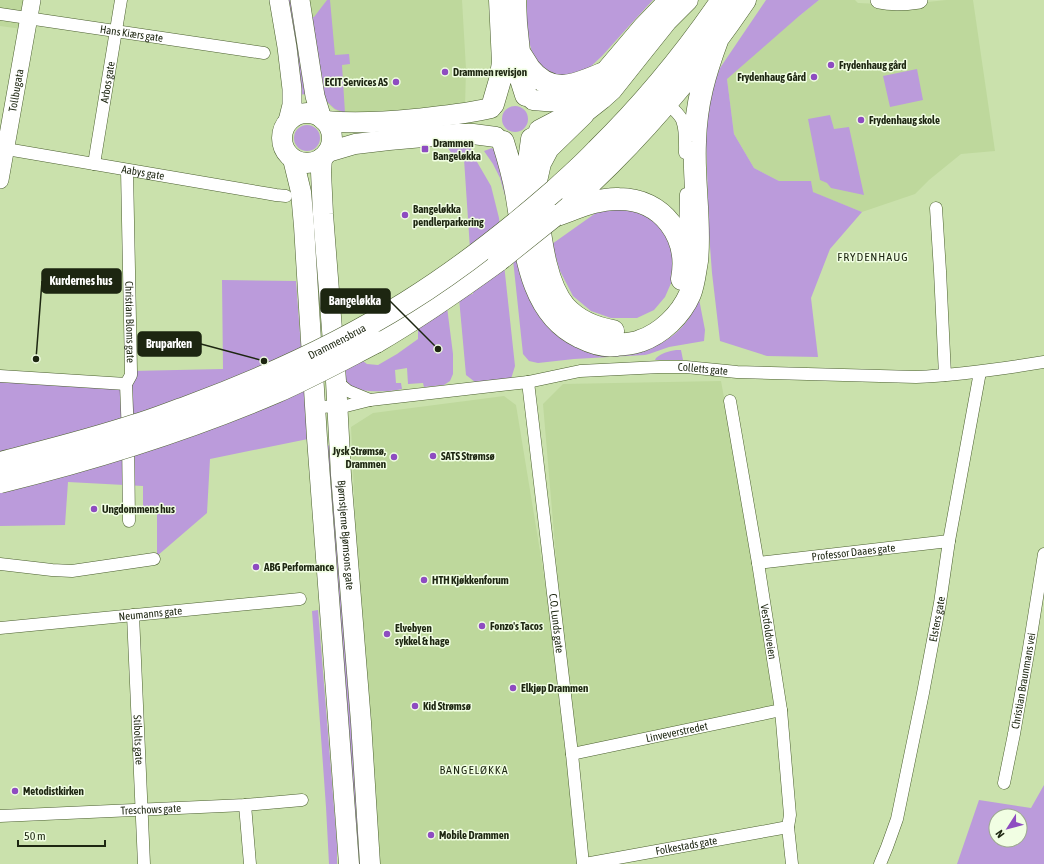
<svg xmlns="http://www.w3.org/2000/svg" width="1044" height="864" font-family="'Asap Condensed',sans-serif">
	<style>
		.built { fill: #bed89c }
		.green { fill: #bb9bdb; fill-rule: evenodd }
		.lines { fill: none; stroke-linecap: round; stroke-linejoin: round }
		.minor-casing { stroke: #4b5f2f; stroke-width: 13 }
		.secondary-casing { stroke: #4b5f2f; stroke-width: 18 }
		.primary-casing { stroke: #4b5f2f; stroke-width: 20 }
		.trunk-casing { stroke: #4b5f2f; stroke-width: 21 }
		.motorway-casing { stroke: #4b5f2f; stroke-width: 23 }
		.minor { stroke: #fff; stroke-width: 12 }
		.secondary { stroke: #fff; stroke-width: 17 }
		.primary { stroke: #fff; stroke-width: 19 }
		.trunk { stroke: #fff; stroke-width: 20 }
		.motorway { stroke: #fff; stroke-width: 22 }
		.motorway-bridge-casing { stroke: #4b5f2f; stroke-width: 23; stroke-linecap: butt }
		.motorway-bridge { stroke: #fff; stroke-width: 22 }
		.poi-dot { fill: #8e4cc1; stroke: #f1fee3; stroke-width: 1.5 }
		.labels { text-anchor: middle; stroke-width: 3; stroke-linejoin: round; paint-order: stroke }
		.street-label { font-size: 11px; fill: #1d2611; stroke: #f1fee3 }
		.poi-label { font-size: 11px; font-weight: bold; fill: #1d2611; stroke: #f1fee3; text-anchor: start }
		.neighbourhood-label { font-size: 12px; letter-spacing: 1px; fill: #1d2611; stroke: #f1fee3 }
		.leader { fill: none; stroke: #1d2611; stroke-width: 1.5 }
		.callout-dot { fill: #1d2611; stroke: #f1fee3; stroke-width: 1.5 }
		.callout { fill: #1d2611; stroke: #1d2611; stroke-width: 1.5 }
		.callout-label { font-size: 12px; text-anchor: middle; font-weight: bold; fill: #fff }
	</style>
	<rect width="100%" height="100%" fill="#cae1ac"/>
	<!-- built -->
	<path class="built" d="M 0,0 L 28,0 L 22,29 L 0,26 Z
		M 305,0 L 462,0 L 466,69 L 465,107 L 365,117 L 339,112 L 334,109 L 325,101 Z
		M 819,0 L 855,0 L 858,3 L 900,5 L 946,0 L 973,0 L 995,151 L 961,154 L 929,180 L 915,194 L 862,212 L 812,192 L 811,181 L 779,181 L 754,168 L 734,134 L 727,79 L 741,42 L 798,17 Z
		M 721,381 L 781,710 L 572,754 L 583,864 L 371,864 L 351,427 L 373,413 L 504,396 L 516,405 L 572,746 L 543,404 L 563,384 Z"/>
	<!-- green -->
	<path class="green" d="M 285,0 L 293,0 L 306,94 L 298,95 Z
		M 327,0 L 330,0 L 335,55 L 349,54 L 350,64 L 342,65 L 345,113 L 335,109 L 325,100 L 308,18 L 314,17 Z
		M 527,0 L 653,0 L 629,26 L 602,56 L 587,70 L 568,77 L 550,76 L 534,59 L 528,38 L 526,20 Z
		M 766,0 L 819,0 L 798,17 L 727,79 L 734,134 L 754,168 L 779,181 L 811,181 L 813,192 L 862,212 L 830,249 L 811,298 L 818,357 L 767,356 L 720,341 L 712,273 L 709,233 L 705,107 L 720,68 Z
		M 917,69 L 923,100 L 890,107 L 883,76 Z
		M502 119a13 13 0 1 1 26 0a13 13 0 1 1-26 0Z
		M 830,115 L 834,129 L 849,127 L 864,195 L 831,188 L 827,183 L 820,180 L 808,119 Z
		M294 138a13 13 0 1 1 26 0a13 13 0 1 1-26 0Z
		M 468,139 L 473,155 L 491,186 L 499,218 L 515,366 L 511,379 L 475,382 L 466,375 L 459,298 L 466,295 L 473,294 L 464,159 L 452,154 L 448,148 Z
		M 492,148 L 500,157 L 526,277 L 637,353 C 667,344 687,329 699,299 L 705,330 L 704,341 L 669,347 L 649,354 L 645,355 L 574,359 L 538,363 L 529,361 L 523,354 L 507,203 L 500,178 L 493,164 L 484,151 Z
		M 620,207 L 637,211 L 656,221 L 671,238 L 676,260 L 672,281 L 665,297 L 654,310 L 637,318 L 611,318 L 591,311 L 573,296 L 560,271 L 552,244 L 600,210 Z
		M 222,280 L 296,281 L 308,439 L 210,459 L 207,513 L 157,556 L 157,512 L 143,511 L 143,486 L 68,482 L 65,525 L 0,526 L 0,376 L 126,384 L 131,371 L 223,369 Z
		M 447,307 L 453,354 L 453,374 L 450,381 L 444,385 L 424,387 L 423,383 L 408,384 L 407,368 L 395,370 L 396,383 L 401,383 L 402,389 C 388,392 358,394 348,383 C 342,376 343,355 342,346 L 367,364 L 378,365 L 397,354 L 418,339 L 418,325 Z
		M 676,350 L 681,350 L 683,360 L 655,360 L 656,358 C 662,353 669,351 676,350 Z
		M 332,445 L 363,864 L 354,864 L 324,446 Z
		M 318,610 L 337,844 L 337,864 L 329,864 L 326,807 L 312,611 Z
		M 1044,785 L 1044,864 L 957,864 L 979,800 L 1031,808 ZM 996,816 L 1020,816 L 1020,840 L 996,840 Z"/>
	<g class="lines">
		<defs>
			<g id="minor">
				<path id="s1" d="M 0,14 L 264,53"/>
				<path d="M 666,103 C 672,108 679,113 682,120 C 686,130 685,143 685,153"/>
				<path id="s2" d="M 0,148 L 276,195 L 286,196"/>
				<path id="s3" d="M 94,164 L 121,0"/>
				<path id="s4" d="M 127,170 L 131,371 L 131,375 L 126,384 L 128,436 L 129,521"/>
				<path d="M 936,208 L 940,271 L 945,375"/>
				<path d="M 685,243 L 686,194"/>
				<path d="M 0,376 L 126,384"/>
				<path d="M 336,381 L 348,391 L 370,400"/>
				<path id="s5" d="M 528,382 L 572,754 L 583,864"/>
				<path id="s6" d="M 730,401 L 758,563 L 781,710 L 790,815 L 788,827 L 792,864"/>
				<path id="s7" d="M 316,407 L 346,406 L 370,400 L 528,382 L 580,371 L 660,367 L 686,367 L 737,372 L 916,377 C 959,375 1001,369 1044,362"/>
				<path id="s8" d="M 758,563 L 949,541"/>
				<path d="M 0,564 L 52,570 L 72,571 L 154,559"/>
				<path id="s9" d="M 133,615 L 144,864"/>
				<path id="s10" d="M 0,628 L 300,599"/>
				<path id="s11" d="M 572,754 L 781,710"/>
				<path id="s12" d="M 1004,783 L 1014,734 L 1029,648 L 1044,554"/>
				<path d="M 245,805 L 250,864"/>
				<path id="s13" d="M 0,816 L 245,805 L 302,800"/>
				<path id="s14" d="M 585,864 L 788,827"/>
				<path id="s15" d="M 880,864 L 887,847 L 897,819 L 923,693 L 940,603 L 949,541 L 980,372"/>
			</g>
			<g id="secondary">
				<path d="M 879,0 C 892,3 906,2 919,0"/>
				<path id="s16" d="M 0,180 L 32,0"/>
			</g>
			<path id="primary" d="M 279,0 L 287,47 L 292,89 L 292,105 L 288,121
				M 300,0 L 315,96 L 322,119"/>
			<g id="trunk">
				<path d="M 533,100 C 553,102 570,103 587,93 L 643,27 L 669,0"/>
				<circle cx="307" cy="138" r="25"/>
				<path d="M 325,121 C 355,124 385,122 415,119 C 441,116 466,114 491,108"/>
				<path d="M 539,130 L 560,119 L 583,114 L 602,99 L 612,90 L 639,56 L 667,21 L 688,0"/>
				<path d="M 328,152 L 355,144 L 389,140 L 457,134 L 473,134 L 496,137"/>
				<path id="s17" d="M 322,158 L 321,172 L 323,214 L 336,381 L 341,475 L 361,722 L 370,864"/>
				<path d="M 293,159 L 301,192 L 304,226 L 317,438 L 349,864"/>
			</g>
			<path id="motorway" d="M 515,1 L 516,23 L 519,52 L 519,73 L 526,95
				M 519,52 C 522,57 526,63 529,68 C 552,97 576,85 604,73
				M 493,104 L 500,80 L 503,63 L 500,0
				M 532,139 C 531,148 529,157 529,167 C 530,176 534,187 535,196 C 540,229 543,281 565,307 C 578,321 595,328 613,331
				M 503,142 C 508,158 513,175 516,192 C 525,243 527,312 580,337 C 590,342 605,347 616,345 C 623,344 633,344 640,341 C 661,334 681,315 690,294 C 694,284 695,272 697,261 C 701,222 693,182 695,142 C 696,103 705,73 718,38
				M 536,181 L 540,163 L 548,148 L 583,114
				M 555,190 C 569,177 584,164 597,150 C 644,104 685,54 722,0
				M 561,210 C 578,195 594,180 610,164 C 660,114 705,59 745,0
				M 554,216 C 575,209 597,198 619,199 C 663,199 690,237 682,279
				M 376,342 C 419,317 459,289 499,260"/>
		</defs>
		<!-- minor casing -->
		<use href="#minor" class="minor-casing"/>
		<!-- secondary casing -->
		<use href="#secondary" class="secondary-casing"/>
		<!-- primary casing -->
		<use href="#primary" class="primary-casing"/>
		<!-- trunk casing -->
		<use href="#trunk" class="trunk-casing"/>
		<!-- motorway casing -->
		<use href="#motorway" class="motorway-casing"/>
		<!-- minor -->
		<use href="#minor" class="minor"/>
		<!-- secondary -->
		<use href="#secondary" class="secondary"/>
		<!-- primary -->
		<use href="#primary" class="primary"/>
		<!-- trunk -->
		<use href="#trunk" class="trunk"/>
		<!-- motorway -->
		<use href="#motorway" class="motorway"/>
		<defs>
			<g id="motorway-bridge">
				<path d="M 499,260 L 554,216"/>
				<path id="s18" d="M 0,463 C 46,451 91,440 136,425 C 153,420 170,413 187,407 C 263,379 338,345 407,302 C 460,269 508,231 555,190"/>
				<path d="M 0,482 C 94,459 187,430 276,392 C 310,377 343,359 376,342"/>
			</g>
		</defs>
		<!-- motorway-bridge casing -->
		<use href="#motorway-bridge" class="motorway-bridge-casing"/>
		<!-- motorway-bridge -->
		<use href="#motorway-bridge" class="motorway-bridge"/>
	</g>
	<!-- markers -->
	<g class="poi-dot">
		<circle cx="831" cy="65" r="4"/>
		<circle cx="445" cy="72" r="4"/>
		<circle cx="814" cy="77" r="4"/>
		<circle cx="396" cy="82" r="4"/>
		<circle cx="861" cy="120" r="4"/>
		<rect x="421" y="145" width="8" height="8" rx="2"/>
		<circle cx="405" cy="215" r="4"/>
		<circle cx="433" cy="456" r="4"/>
		<circle cx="394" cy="457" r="4"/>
		<circle cx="94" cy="509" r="4"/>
		<circle cx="256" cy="567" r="4"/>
		<circle cx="424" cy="580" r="4"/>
		<circle cx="482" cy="626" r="4"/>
		<circle cx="387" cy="634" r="4"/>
		<circle cx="513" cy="688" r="4"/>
		<circle cx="415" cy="706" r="4"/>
		<circle cx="15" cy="791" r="4"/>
		<circle cx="431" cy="835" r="4"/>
	</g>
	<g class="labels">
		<!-- street labels -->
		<g class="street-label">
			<text dy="4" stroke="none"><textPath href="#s1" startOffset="133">Hans Kiærs gate</textPath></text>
			<text dy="4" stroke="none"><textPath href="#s3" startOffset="83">Arbos gate</textPath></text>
			<text dy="4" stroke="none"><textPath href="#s16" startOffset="91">Tollbugata</textPath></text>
			<text dy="4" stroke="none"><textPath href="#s2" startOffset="145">Aabys gate</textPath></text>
			<text dy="4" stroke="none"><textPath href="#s4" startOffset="152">Christian Bloms gate</textPath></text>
			<text dy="4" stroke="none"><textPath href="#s18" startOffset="359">Drammensbrua</textPath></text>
			<text dy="4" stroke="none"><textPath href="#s7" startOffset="390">Colletts gate</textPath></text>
			<text dy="4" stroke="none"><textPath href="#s17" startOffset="378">Bjørnstjerne Bjørnsons gate</textPath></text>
			<text dy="4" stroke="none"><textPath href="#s8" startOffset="96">Professor Daaes gate</textPath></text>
			<text dy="4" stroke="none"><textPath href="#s10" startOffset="151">Neumanns gate</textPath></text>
			<text dy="4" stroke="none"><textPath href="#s15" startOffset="252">Elsters gate</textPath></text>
			<text dy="4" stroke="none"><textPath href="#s5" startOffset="243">C.O. Lunds gate</textPath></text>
			<text dy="4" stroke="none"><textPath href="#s6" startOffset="234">Vestfoldveien</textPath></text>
			<text dy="4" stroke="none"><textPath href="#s12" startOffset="104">Christian Braunmans vei</textPath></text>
			<text dy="4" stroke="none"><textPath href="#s11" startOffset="107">Linveverstredet</textPath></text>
			<text dy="4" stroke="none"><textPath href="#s9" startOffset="125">Stibolts gate</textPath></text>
			<text dy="4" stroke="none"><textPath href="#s13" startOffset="151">Treschows gate</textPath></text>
			<text dy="4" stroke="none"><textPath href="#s14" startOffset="103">Folkestads gate</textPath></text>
		</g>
		<!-- poi labels -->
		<g class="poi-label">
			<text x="839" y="69">Frydenhaug gård</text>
			<text x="453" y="76">Drammen revisjon</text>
			<text x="806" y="81" text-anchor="end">Frydenhaug Gård</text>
			<text x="388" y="86" text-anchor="end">ECIT Services AS</text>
			<text x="869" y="124">Frydenhaug skole</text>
			<text x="433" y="147">Drammen<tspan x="433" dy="13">Bangeløkka</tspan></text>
			<text x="413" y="213">Bangeløkka<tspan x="413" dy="13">pendlerparkering</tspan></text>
			<text x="386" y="455" text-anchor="end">Jysk Strømsø,<tspan x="386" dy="13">Drammen</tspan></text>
			<text x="441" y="460">SATS Strømsø</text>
			<text x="102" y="513">Ungdommens hus</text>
			<text x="264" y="571">ABG Performance</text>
			<text x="432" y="584">HTH Kjøkkenforum</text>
			<text x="490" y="630">Fonzo's Tacos</text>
			<text x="395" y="632">Elvebyen<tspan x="395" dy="13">sykkel &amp; hage</tspan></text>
			<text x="521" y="692">Elkjøp Drammen</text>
			<text x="423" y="710">Kid Strømsø</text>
			<text x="23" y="795">Metodistkirken</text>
			<text x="439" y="839">Mobile Drammen</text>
		</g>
		<!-- neighbourhood labels -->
		<g class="neighbourhood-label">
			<text x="873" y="261">FRYDENHAUG</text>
			<text x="474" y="774">BANGELØKKA</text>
		</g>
	</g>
	<!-- callouts -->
	<path class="leader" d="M36 359L42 281M438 349L390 301M264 361L201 344"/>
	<g class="callout-dot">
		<circle cx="36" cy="359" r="4"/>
		<circle cx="438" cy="349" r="4"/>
		<circle cx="264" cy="361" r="4"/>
	</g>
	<g class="callout">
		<rect x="42" y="269" width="79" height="24" rx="4"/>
		<rect x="321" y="289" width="69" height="24" rx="4"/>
		<rect x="138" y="332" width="63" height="24" rx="4"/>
	</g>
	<g class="callout-label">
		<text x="81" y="285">Kurdernes hus</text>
		<text x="355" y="305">Bangeløkka</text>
		<text x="169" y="348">Bruparken</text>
	</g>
	<!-- north arrow -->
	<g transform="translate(1008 828) rotate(234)"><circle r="19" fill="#f1fee3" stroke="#9ca88f"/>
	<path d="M0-3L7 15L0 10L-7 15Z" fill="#8e4cc1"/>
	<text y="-6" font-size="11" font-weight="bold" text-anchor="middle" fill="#1d2611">N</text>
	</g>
	<!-- scale -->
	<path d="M18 840v6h87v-6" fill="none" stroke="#1d2611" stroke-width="2"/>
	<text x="24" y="840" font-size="12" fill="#1d2611" stroke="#f1fee3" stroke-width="3" paint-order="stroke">50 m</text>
</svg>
